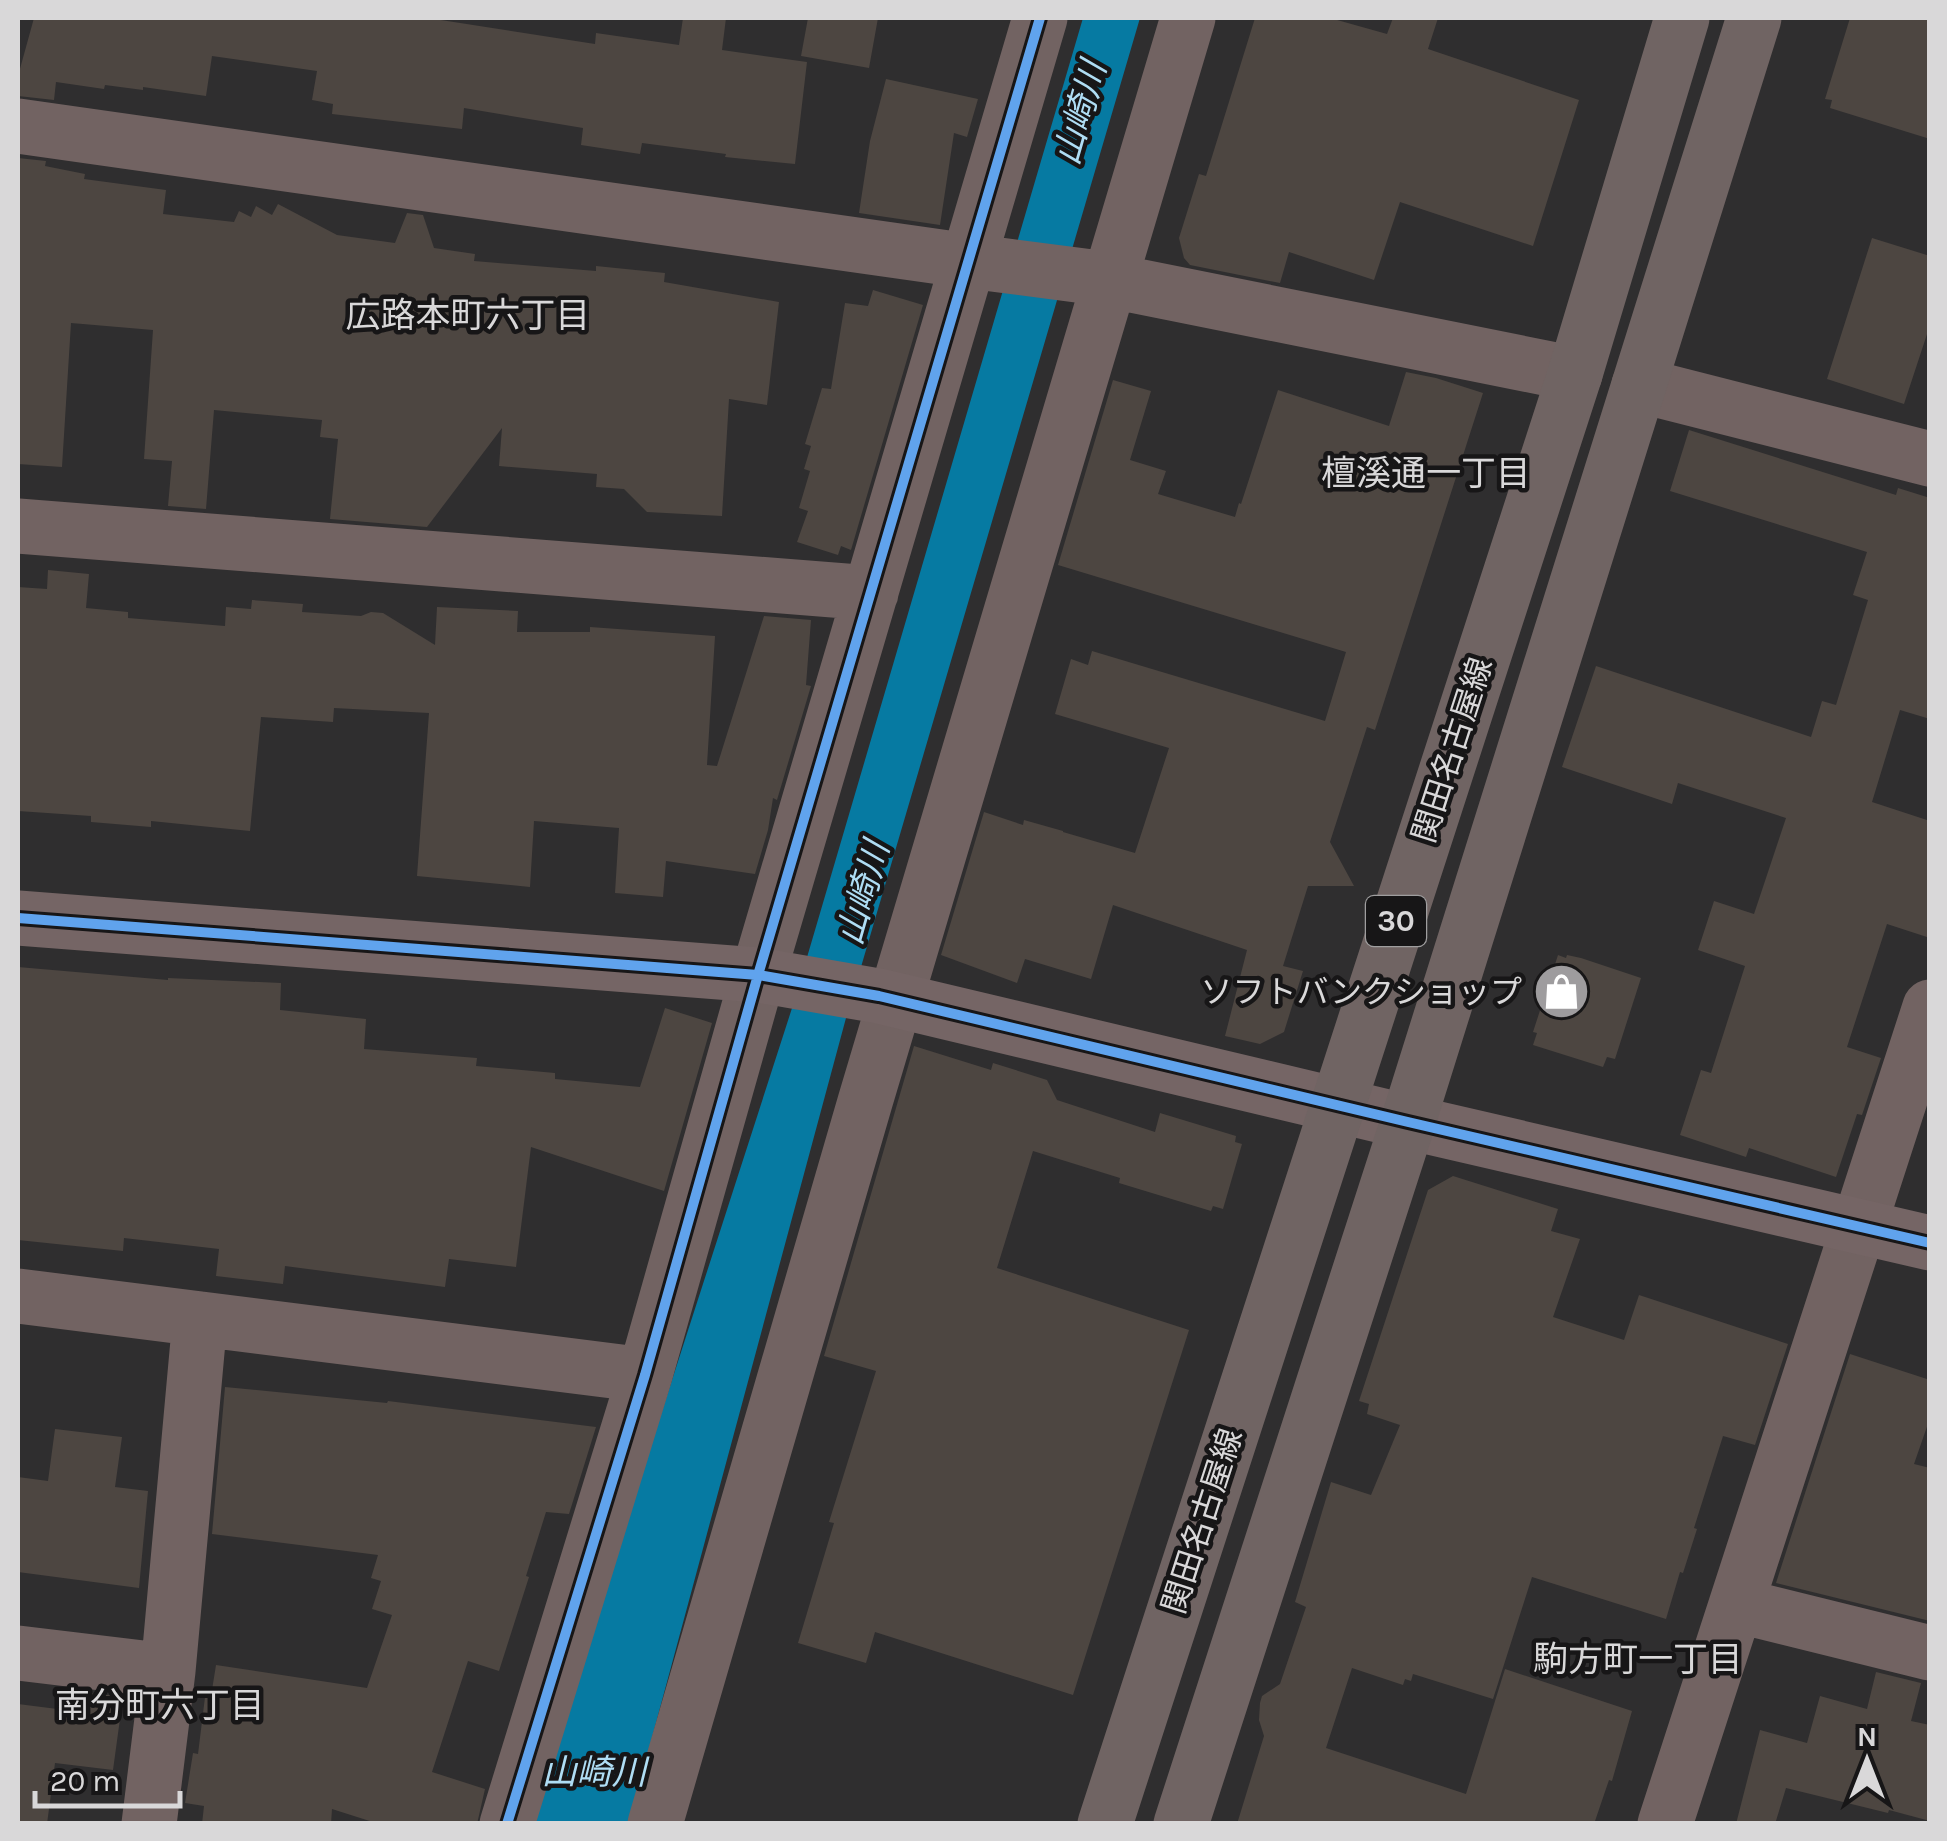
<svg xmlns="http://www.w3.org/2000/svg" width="1947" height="1841" font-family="Karla,'Noto Sans JP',sans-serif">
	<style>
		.water { fill: #067aa2 }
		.building { fill: #4d4641 }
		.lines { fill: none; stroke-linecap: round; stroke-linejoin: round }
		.street { stroke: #726362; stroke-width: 55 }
		.secondary { stroke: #756565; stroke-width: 55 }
		.primary { stroke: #706463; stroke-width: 55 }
		.cycleway-casing { stroke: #171617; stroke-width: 16 }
		.cycleway { stroke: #60a3ed; stroke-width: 10 }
		.labels { text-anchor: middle; stroke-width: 9; stroke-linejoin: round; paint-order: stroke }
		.shield { fill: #171617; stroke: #9f9e9f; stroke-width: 2.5 }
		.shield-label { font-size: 30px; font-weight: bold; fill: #d9d8d9 }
		.street-label { font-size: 32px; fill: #d9d8d9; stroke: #171617 }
		.poi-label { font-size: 32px; fill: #d9d8d9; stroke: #171617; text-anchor: end }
		.water-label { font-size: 35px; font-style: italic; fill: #afddf4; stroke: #171617 }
		.neighbourhood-label { font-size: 35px; fill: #d9d8d9; stroke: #171617 }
	</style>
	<rect width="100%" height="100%" fill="#2f2e2f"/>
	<!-- water -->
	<path class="water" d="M 1083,18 L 1140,18 L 846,1018 L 629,1823 L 532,1824 L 551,1755 L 793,1005 Z"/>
	<!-- building -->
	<path class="building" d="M 34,18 L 428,18 L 595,44 L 596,33 L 679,45 L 683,18 L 726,18 L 722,50 L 807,62 L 795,164 L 725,157 L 726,154 L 642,143 L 640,154 L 581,145 L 583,128 L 464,108 L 462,129 L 332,114 L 333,104 L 312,100 L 317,71 L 212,56 L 206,96 L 143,87 L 143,90 L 105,85 L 104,89 L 56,82 L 54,100 L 18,96 L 18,76 Z
		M 808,18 L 878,18 L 869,68 L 801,56 Z
		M 1255,18 L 1330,18 L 1387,34 L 1393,18 L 1438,18 L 1428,49 L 1579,100 L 1533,246 L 1400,202 L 1374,280 L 1289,252 L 1280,283 L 1190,265 L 1184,258 L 1179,238 L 1199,174 L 1206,176 Z
		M 1850,18 L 1930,18 L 1930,139 L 1830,108 L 1832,100 L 1825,99 Z
		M 886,79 L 978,99 L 967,137 L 954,133 L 940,225 L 859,213 L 870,141 Z
		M 18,158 L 46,161 L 45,166 L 85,174 L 84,179 L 166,190 L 163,214 L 234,222 L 239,211 L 251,217 L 256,206 L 272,215 L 278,204 L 337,235 L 395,243 L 407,213 L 423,215 L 434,248 L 475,254 L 474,261 L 596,271 L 596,266 L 665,273 L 664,282 L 779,302 L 767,405 L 729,399 L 722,516 L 647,512 L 624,489 L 596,487 L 597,474 L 499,466 L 502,428 L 427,527 L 330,519 L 338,439 L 320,437 L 322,420 L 214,410 L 206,509 L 168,506 L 172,461 L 144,459 L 153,330 L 71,323 L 62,467 L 18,464 Z
		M 1872,238 L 1930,256 L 1930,325 L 1904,404 L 1827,379 Z
		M 873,290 L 923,305 L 851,550 L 841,546 L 838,555 L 797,542 L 808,511 L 799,508 L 810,471 L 804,469 L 811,446 L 805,444 L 822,388 L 831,389 L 845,303 L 868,306 Z
		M 1406,372 L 1436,378 L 1483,393 L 1375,730 L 1367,727 L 1330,842 L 1354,886 L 1308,886 L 1283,966 L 1303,971 L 1284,1032 L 1260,1044 L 1225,1036 L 1247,950 L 1113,905 L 1091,979 L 1025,959 L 1017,983 L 941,955 L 984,812 L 1023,825 L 1024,820 L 1063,831 L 1063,832 L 1135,853 L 1169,748 L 1055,714 L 1071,659 L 1088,665 L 1092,651 L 1325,721 L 1346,652 L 1058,565 L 1113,380 L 1151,391 L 1130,460 L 1166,471 L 1158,494 L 1235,517 L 1239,503 L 1241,504 L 1278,390 L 1389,426 Z
		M 1689,430 L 1896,495 L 1898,488 L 1930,498 L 1930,719 L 1900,710 L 1872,802 L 1930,821 L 1930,938 L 1887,924 L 1847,1047 L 1881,1058 L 1862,1115 L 1857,1114 L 1836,1177 L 1749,1148 L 1746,1157 L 1680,1135 L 1701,1070 L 1711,1073 L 1745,966 L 1698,950 L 1714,901 L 1754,914 L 1786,818 L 1678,783 L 1672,804 L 1562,767 L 1596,666 L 1811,737 L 1822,701 L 1836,705 L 1868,600 L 1853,595 L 1867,552 L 1670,491 Z
		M 48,570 L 89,574 L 86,608 L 128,612 L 128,618 L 225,626 L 226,607 L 251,609 L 252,600 L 303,604 L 302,612 L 361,616 L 371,612 L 383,613 L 435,645 L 437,607 L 518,611 L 517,632 L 590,632 L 590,627 L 715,636 L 707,765 L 717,766 L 764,616 L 811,620 L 806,685 L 811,686 L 777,800 L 773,798 L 768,830 L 755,874 L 666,861 L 663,897 L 615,893 L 619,828 L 534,821 L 530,887 L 417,876 L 429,713 L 334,708 L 333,722 L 261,717 L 250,831 L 151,821 L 151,827 L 91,822 L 91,816 L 18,811 L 18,587 L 47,589 Z
		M 1558,955 L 1566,958 L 1567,955 L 1581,958 L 1641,978 L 1615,1059 L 1607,1057 L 1603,1067 L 1533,1045 L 1537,1033 L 1533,1032 Z
		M 18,967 L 168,980 L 168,978 L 281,983 L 280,1010 L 366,1019 L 364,1049 L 477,1058 L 476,1066 L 555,1073 L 555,1079 L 640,1087 L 665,1008 L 712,1023 L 664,1191 L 531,1147 L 516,1267 L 449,1259 L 445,1287 L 285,1266 L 283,1284 L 216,1276 L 219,1249 L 124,1238 L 123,1251 L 18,1240 Z
		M 914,1046 L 991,1070 L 993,1063 L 1047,1080 L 1057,1100 L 1155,1132 L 1160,1113 L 1236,1136 L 1235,1142 L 1242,1144 L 1223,1209 L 1213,1206 L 1211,1211 L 1119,1183 L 1120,1178 L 1033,1151 L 997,1268 L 1189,1330 L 1073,1695 L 875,1632 L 866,1663 L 798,1643 L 834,1523 L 829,1522 L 876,1371 L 824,1356 Z
		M 1453,1176 L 1558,1209 L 1551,1231 L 1580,1239 L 1553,1317 L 1624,1340 L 1639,1295 L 1788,1344 L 1755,1445 L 1723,1436 L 1694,1528 L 1697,1529 L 1683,1573 L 1680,1572 L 1666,1619 L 1532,1577 L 1493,1699 L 1413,1674 L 1411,1681 L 1405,1679 L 1403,1685 L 1352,1668 L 1326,1748 L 1466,1794 L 1505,1669 L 1632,1711 L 1612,1781 L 1609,1780 L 1594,1824 L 1237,1824 L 1264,1736 L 1259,1720 L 1260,1703 L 1262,1696 L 1280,1684 L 1306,1607 L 1295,1602 L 1331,1482 L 1371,1495 L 1400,1425 L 1367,1414 L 1369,1404 L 1359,1401 L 1428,1190 Z
		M 1850,1354 L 1930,1380 L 1930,1418 L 1914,1464 L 1930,1468 L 1930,1621 L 1776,1583 Z
		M 225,1387 L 387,1403 L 388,1401 L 596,1427 L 569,1514 L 546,1512 L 526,1576 L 529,1577 L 499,1671 L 468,1661 L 432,1772 L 485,1789 L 477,1824 L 379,1824 L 332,1809 L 331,1824 L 202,1824 L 204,1806 L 185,1803 L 193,1753 L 198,1754 L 206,1689 L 212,1690 L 216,1665 L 367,1688 L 392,1615 L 372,1609 L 381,1581 L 371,1578 L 378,1555 L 212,1534 Z
		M 55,1429 L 122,1437 L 115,1487 L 148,1491 L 139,1588 L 18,1572 L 18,1477 L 48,1481 Z
		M 1876,1672 L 1921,1683 L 1911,1721 L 1930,1725 L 1930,1821 L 1889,1810 L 1888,1813 L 1786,1788 L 1775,1824 L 1736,1824 L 1760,1730 L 1807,1743 L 1820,1696 L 1867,1709 Z
		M 76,1691 L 123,1697 L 113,1770 L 55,1763 L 47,1824 L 18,1824 L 18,1704 L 73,1711 Z"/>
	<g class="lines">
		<!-- street -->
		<path class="street" d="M 18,126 L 969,261 L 1092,277 L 1575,374
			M 1639,385 L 1930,459
			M 18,526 L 871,593
			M 18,1296 L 645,1375
			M 1736,1605 L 1930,1653
			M 18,1653 L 168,1671
			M 149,1824 L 168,1671 L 200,1319
			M 507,1824 L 645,1375 L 758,975 L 1040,18
			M 655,1824 L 865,1102 L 1188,18
			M 1665,1824 L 1930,1007"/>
		<!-- secondary -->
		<path class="secondary" d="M 18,918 L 758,975 L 879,996 L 1408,1122 L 1930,1243"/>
		<!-- primary -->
		<path class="primary" d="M 1105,1824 L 1575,374 L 1682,18
			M 1181,1824 L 1408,1122 L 1754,18"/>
		<defs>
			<path id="cycleway" d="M 18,918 L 758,975 L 879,996 L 1408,1122 L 1930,1243
				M 507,1824 L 645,1375 L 758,975 L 1040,18"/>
		</defs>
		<!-- cycleway casing -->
		<use href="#cycleway" class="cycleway-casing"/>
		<!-- cycleway -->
		<use href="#cycleway" class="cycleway"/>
	</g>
	<!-- icons -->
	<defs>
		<symbol id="shop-disc" viewBox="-11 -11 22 22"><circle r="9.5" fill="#9e9c9e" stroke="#171617"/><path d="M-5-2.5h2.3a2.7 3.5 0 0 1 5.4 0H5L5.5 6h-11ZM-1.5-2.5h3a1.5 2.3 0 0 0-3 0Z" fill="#fff"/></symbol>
	</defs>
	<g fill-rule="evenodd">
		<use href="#shop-disc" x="1530" y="960" width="63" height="63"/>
	</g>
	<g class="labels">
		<!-- shield labels -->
		<rect class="shield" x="1366" y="896" width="60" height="50" rx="8"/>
		<g class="shield-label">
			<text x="1396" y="931">30</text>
		</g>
		<!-- street labels -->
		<g class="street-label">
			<text transform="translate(1452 750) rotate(-72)" y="11">関田名古屋線</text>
			<text transform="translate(1202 1521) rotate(-72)" y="11">関田名古屋線</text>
		</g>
		<!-- poi labels -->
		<g class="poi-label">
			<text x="1522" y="1003">ソフトバンクショップ</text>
		</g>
		<!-- water labels -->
		<g class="water-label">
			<text transform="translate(1080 113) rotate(-74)" y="12">山崎川</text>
			<text transform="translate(863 893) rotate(-74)" y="12">山崎川</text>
			<text x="594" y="1784">山崎川</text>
		</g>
		<!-- neighbourhood labels -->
		<g class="neighbourhood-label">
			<text x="468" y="327">広路本町六丁目</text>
			<text x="1426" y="485">檀溪通一丁目</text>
			<text x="1638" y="1671">駒方町一丁目</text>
			<text x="160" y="1717">南分町六丁目</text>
		</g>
	</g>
	<!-- border -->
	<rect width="1947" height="1841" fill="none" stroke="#d9d8d9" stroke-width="40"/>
	<!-- north arrow -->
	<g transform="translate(1867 1761)" stroke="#171617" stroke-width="8" paint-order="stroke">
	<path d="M0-8L18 38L0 25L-18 38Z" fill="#d9d8d9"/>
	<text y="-15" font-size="28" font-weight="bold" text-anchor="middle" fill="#d9d8d9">N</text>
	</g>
	<!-- scale -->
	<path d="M35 1791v15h145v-15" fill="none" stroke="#d9d8d9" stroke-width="5"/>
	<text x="50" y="1791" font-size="30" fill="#d9d8d9" stroke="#171617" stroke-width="8" paint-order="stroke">20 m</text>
</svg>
